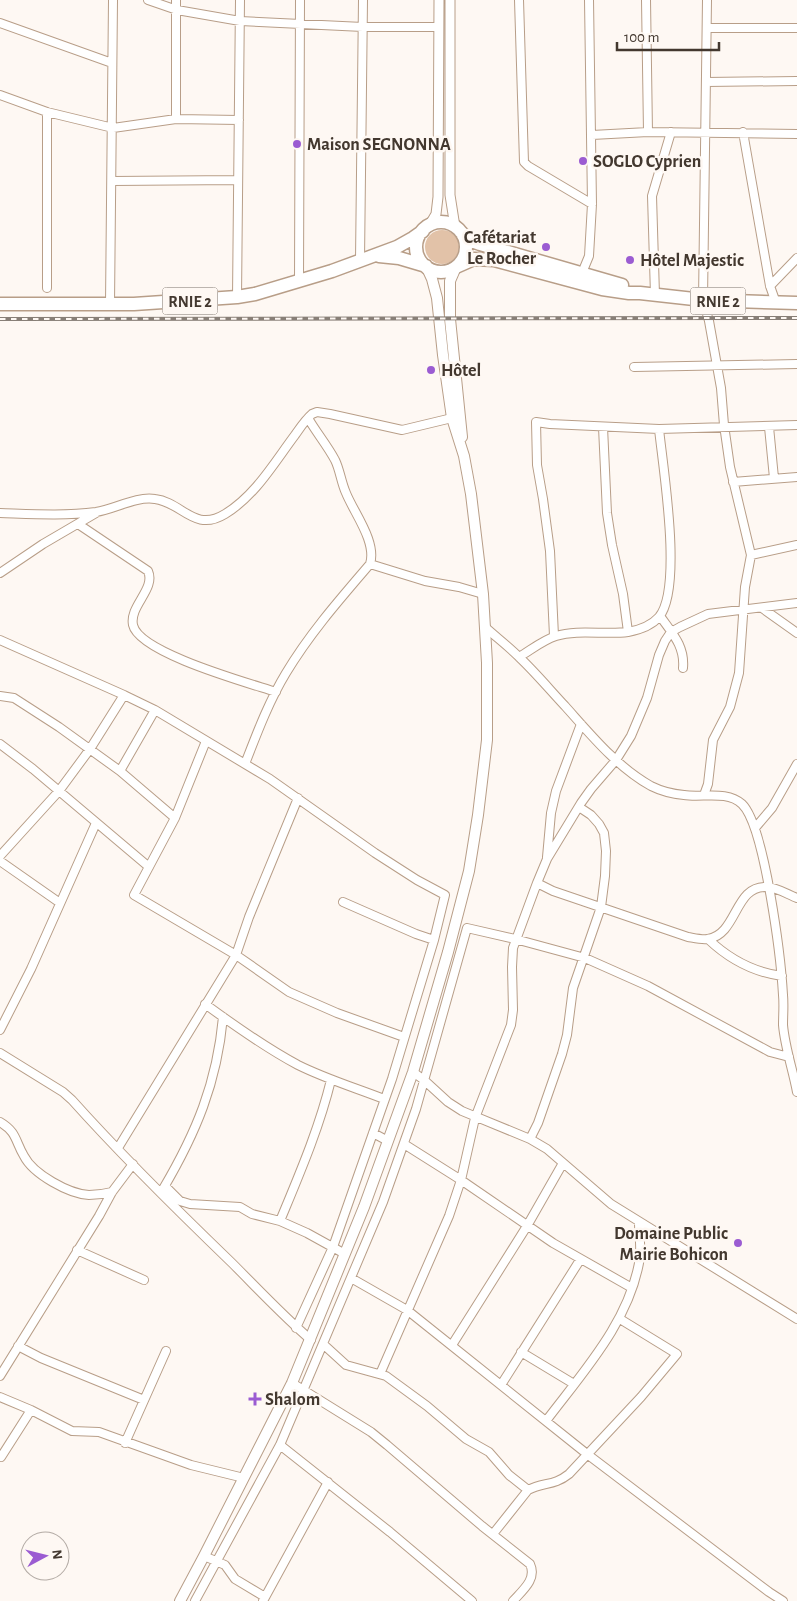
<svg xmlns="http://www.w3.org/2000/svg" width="797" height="1601" font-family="'Alegreya Sans',sans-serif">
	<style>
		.green { fill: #e2c2a8 }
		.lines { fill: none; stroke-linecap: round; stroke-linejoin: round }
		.minor-casing { stroke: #b89e88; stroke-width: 10 }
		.tertiary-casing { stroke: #b89e88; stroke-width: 11 }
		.secondary-casing { stroke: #b89e88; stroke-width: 12 }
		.trunk-casing { stroke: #b89e88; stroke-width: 15 }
		.minor { stroke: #fff; stroke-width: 8 }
		.tertiary { stroke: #fff; stroke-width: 9 }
		.secondary { stroke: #fff; stroke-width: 10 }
		.trunk { stroke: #fff; stroke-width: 12 }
		.rail-casing { stroke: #887f77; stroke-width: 4 }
		.rail { stroke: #fef8f3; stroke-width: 2; stroke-dasharray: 5.5; stroke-linecap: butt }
		.poi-dot { fill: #9b5cd2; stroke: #fef8f3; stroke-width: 2 }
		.labels { text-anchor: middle; stroke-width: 5; stroke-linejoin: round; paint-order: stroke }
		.shield { fill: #fef8f3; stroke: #7b726a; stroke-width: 1 }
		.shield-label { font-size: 16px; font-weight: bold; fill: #43382f }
		.poi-label { font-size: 18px; font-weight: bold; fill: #43382f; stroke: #fef8f3; text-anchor: start }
	</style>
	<rect width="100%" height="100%" fill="#fef8f3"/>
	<!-- green -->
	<path class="green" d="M425 247a17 17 0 1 1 34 0a17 17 0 1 1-34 0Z"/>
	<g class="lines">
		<defs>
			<path id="minor" d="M 148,0 L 177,10 L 240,21 L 363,27 L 438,27
				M 519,0 L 524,162 L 528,166 L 592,204
				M 646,0 L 648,132
				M 0,23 L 112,63
				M 707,28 L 797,28
				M 706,82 L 797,81
				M 0,95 L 47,112 L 113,128 L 176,119 L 239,120
				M 176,119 L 176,0
				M 743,132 L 770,286 L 776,303
				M 592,135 L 648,132 L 797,134
				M 112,181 L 238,180
				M 360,260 L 363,0
				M 582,273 L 589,256 L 592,204 L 589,0
				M 299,281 L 300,0
				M 770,286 L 797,258
				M 47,288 L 47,112
				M 655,295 L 652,196 L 671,132
				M 237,297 L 240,0
				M 110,304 L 113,0
				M 634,367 L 797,364
				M 603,427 L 607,513 L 612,545 L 623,594 L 628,632
				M 769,427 L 774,478
				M 733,482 L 797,477
				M 0,513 C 32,514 64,516 96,512 C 115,509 136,496 155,499 C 182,502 194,533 225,514 C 255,496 274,463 295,435 C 300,428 305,420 312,414 L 317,412 L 330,414 L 402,430 L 452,418
				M 78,524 L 148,571 C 156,589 129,606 133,625 C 139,653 249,683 276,692
				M 751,555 L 797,545
				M 370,564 L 425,581 L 459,587 L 483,594
				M 0,573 L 43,544 L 96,513
				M 762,608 L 797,633
				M 660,616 C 672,633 685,646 683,668
				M 485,627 C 496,637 508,646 519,657 C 535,672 550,690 565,706 C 591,735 617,767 651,786 C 661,791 673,794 684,795 C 702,798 727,790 742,804 C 765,826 781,960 783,995 C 784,1005 783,1015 783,1025 C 785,1048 793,1070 797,1092
				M 554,636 L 550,551 L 543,499 L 537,465 L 536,422 L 550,424 L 659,429 L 797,425
				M 0,640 L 124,695 L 155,710 L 270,779 L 375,853 L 417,880 L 445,895 L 434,940 L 392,1079 L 333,1247 L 296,1328
				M 519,657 C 531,650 543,640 556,636 C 578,629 605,635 628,632 C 639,630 651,626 659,617 C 683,588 663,468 659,429
				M 0,696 L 14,698 L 59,727 L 120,771 L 175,818
				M 206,741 L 175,818 L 134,895 L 236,955 L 289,992 L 337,1013 L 404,1037
				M 0,744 L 33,769 L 149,867
				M 245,764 C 257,733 269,701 286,673 C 310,633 340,599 370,564 C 377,542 354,513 346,493 C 341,482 340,470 335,460 C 327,445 316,432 308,418
				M 120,771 L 155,710
				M 704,795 L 708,784 L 713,740 L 730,707 L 739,673 L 745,587 L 751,555 L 730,467 L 724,425 L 721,388 L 709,321 L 703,300 L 707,0
				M 755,828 L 772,808 L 797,764
				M 0,856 L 59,791 L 90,749 L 124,695
				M 547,857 L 551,813 L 556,791 L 581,724
				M 0,861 L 60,903
				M 537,883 L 553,891 L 688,937 C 694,938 702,940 708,939 C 738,934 734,885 767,887 C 776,887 789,895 797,898
				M 343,902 L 416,934 L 434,940
				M 708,939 C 729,959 752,972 782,976
				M 205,1004 C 235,1026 266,1048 298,1065 C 326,1079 356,1088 384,1099
				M 0,1030 L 31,969 L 96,823
				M 0,1053 L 63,1092 L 72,1100 C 123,1157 177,1210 232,1263 C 258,1289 283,1316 311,1340
				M 413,1072 L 424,1080 L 448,1102 L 462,1111 L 530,1139 L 547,1149 L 611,1204 L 797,1319
				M 0,1122 C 17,1132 15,1141 24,1156 C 33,1174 69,1194 89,1195 C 96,1195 104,1194 112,1192
				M 373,1133 L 388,1141
				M 530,1139 L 538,1123 L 562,1054 L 567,1035 L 573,988 L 601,907 L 605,876 L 606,851 L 604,833 L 599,824 L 591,815 L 579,807
				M 404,1144 L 461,1180 L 553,1243 L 632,1288
				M 118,1148 L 236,955 L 249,917 L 298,798
				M 165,1186 L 180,1201 L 190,1204 L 240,1207 L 252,1214 L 280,1221 L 307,1233 L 345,1254
				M 163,1189 C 196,1133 217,1083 223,1017
				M 280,1221 C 299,1175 319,1129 331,1080
				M 77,1250 L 144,1280
				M 351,1278 L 407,1310 L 587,1454 L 769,1592 L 783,1601
				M 323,1344 L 346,1365 L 386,1376 L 427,1406 L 466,1439 L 489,1452 L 509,1475 L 528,1490
				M 452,1345 L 527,1226 L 563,1163
				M 18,1346 L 41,1358 L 144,1400
				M 521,1352 L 574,1384
				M 380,1374 L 449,1216 L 461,1180 L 475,1118 L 511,1025 L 513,1010 L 512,967 L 513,948 L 537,883 L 547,859 L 581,803 L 591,789 L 616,760 L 631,736 L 647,698 L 659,655 L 665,641 L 671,632 L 680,627 L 708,614 L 797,603
				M 0,1376 L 99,1216 L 112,1192 L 133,1164
				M 292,1383 L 371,1432 L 387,1445 L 482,1526 L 530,1564 C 537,1579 523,1590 513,1601
				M 501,1385 L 580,1260
				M 0,1397 L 31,1410 L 72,1431 L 99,1432 L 191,1465 L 244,1478
				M 546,1421 C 583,1372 631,1320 640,1257 C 641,1246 639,1233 639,1222
				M 125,1443 L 166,1351
				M 280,1445 L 390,1532 L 472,1601
				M 1,1457 L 31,1410
				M 493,1534 L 528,1490 C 544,1482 554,1486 569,1474 L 641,1397 L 677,1354 L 620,1319
				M 204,1556 L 225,1565 L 235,1579 L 265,1597
				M 195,1601 L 280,1445 L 383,1202 L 416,1109 L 467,928 L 515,939 L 585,958 L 648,986 L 770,1052 L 789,1057
				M 263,1601 L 328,1482"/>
			<path id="tertiary" d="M 450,0 L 450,195 L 455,227
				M 429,226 L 436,214 L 438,197 L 439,0"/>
			<path id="secondary" d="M 456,267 L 450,281 L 450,319 L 462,437
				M 180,1601 L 204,1556 L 292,1383 L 364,1207 L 413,1072 L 448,952 L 469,871 L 478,815 L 487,740 L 487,663 L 483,594 L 471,494 L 464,456 L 452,418 L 443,355 L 437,298 L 432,279 L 426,266"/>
			<path id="trunk" d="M416 247a25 25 0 1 1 50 0a25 25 0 1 1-50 0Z
				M 460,231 L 469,240 L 480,244 L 622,285
				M 379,256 L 399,258 L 426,266
				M 456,267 L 474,259 L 494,260 L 602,289 L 629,293 L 640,293 L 703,300 L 797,303
				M 0,304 L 134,304 L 237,297 L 255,294 L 332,271 L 397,247 L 413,238 L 423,231"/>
		</defs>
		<!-- minor casing -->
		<use href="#minor" class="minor-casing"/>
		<!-- tertiary casing -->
		<use href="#tertiary" class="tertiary-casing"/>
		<!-- secondary casing -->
		<use href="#secondary" class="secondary-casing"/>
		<!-- trunk casing -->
		<use href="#trunk" class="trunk-casing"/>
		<!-- minor -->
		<use href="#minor" class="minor"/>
		<!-- tertiary -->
		<use href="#tertiary" class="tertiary"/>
		<!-- secondary -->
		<use href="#secondary" class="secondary"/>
		<!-- trunk -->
		<use href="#trunk" class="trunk"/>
		<defs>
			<path id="rail" d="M 0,319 L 797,318"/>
		</defs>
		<!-- rail casing -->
		<use href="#rail" class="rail-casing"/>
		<!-- rail -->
		<use href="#rail" class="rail"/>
	</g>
	<!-- markers -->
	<g class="poi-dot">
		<circle cx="297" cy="144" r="5"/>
		<circle cx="583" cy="161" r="5"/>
		<circle cx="546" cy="247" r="5"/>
		<circle cx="630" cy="260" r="5"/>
		<circle cx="431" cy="370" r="5"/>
		<circle cx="738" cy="1243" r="5"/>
		<path d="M252.5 1391.5h5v5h5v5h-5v5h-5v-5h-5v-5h5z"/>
	</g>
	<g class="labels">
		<!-- shield labels -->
		<g class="shield">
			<rect x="162.5" y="287.5" width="55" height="27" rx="4"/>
			<rect x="690.5" y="287.5" width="55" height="27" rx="4"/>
		</g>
		<g class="shield-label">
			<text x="190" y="307">RNIE 2</text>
			<text x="718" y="307">RNIE 2</text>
		</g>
		<!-- poi labels -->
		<g class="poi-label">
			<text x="307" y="150">Maison SEGNONNA</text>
			<text x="593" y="167">SOGLO Cyprien</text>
			<text x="536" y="243" text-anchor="end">Cafétariat<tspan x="536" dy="21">Le Rocher</tspan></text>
			<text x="640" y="266">Hôtel Majestic</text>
			<text x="441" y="376">Hôtel</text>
			<text x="728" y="1239" text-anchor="end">Domaine Public<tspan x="728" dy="21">Mairie Bohicon</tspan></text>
			<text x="265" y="1405">Shalom</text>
		</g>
	</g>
	<!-- north arrow -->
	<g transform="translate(45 1556) rotate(83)"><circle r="24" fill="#fef8f3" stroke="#b3aba5"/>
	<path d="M0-4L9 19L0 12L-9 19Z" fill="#9b5cd2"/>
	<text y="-8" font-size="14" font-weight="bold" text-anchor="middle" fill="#43382f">N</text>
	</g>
	<!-- scale -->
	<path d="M617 42v8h102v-8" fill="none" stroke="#43382f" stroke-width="2.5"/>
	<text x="624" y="42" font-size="15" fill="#43382f" stroke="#fef8f3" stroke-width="4" paint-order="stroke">100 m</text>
</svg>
